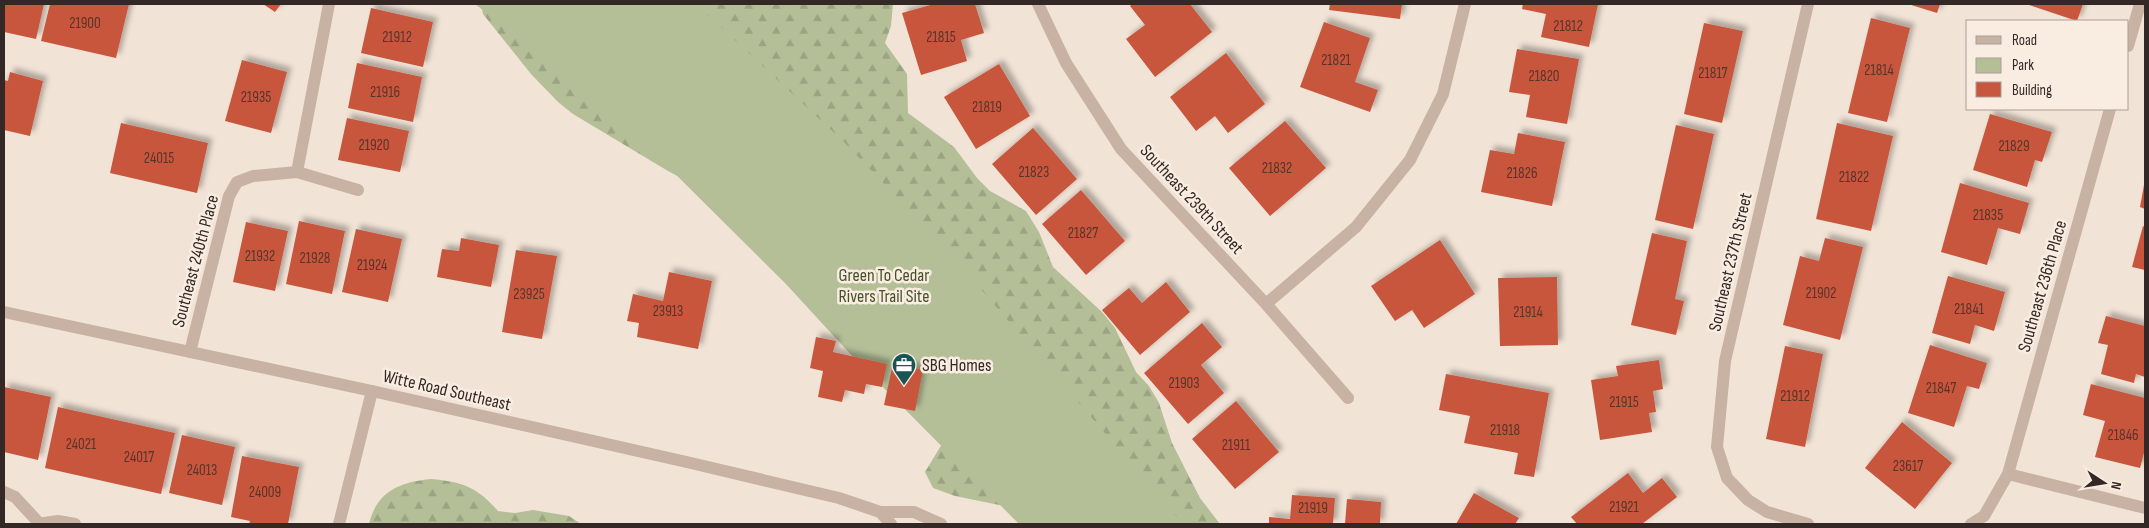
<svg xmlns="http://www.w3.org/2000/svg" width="2149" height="528" font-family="'Sofia Sans Condensed',sans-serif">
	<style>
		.forest { fill: url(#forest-firs) }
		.park { fill: #b4bf97 }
		.building { fill: #c7573e; filter: url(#shadow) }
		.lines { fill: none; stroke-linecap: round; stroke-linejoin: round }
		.service { stroke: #c8b2a3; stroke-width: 12 }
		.minor { stroke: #c8b2a3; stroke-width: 12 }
		.tertiary { stroke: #c8b2a3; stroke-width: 12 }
		.labels { text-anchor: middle; stroke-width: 5; stroke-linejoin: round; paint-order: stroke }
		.number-label { font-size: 15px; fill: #58342b }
		.street-label { font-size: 18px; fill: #332825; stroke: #f9ede2 }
		.park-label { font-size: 18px; fill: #455129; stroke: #f9ede2 }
		.poi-label { font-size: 18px; fill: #332825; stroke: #f9ede2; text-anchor: start }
	</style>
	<defs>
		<pattern id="forest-firs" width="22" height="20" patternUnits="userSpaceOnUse" patternTransform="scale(1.25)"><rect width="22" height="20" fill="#b4bf97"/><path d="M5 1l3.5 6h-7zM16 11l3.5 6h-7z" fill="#9ba482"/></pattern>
		<filter id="shadow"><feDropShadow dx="4.5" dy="-4.5" stdDeviation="2.5" flood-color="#0004"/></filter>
	</defs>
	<rect width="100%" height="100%" fill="#f1e3d6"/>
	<!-- forest -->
	<path class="forest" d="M 481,4 L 893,4 L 891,26 L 885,43 L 907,74 L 908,113 L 954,147 L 977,178 L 990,191 L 1026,211 L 1039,232 L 1053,267 L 1102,312 L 1115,328 L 1136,372 L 1149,386 L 1159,403 L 1172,443 L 1200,498 L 1220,524 L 1025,524 L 1009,507 L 955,496 L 933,488 L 925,472 L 953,426 L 727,202 L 668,171 L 573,114 L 558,102 L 531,74 L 483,14 Z
		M 431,479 C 463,482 477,487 498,511 L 515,513 L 533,510 L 569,516 L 581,524 L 369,524 C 377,491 400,482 431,479 Z"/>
	<!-- park -->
	<path class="park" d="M 475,4 L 696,4 L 842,140 L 943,245 L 1183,524 L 1019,524 L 854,358 L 785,283 L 654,153 L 562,72 Z"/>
	<!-- building -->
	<path class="building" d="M 4,4 L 44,4 L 36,39 L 4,32 Z
		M 50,4 L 129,4 L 116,58 L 41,41 Z
		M 263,4 L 281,4 L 275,12 Z
		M 934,4 L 975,4 L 984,33 L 961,40 L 967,61 L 921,75 L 902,13 Z
		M 1132,4 L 1190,4 L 1212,32 L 1155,77 L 1126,39 L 1145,25 L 1130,6 Z
		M 1330,4 L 1402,4 L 1400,19 L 1329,10 Z
		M 1523,4 L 1598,4 L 1589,47 L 1541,37 L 1546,14 L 1522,9 Z
		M 1908,4 L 1940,4 L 1937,13 Z
		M 2026,4 L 2083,4 L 2077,21 Z
		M 371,8 L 433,22 L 423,67 L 361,53 Z
		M 1871,18 L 1910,28 L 1887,122 L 1848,113 Z
		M 1324,22 L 1370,38 L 1355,82 L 1378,90 L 1370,112 L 1300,87 Z
		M 1704,23 L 1743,31 L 1722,123 L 1684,114 Z
		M 1517,49 L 1579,59 L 1567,124 L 1526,117 L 1530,95 L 1509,92 Z
		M 1226,53 L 1265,104 L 1228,133 L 1215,116 L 1196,131 L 1170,97 Z
		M 242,60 L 287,72 L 271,133 L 225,121 Z
		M 357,63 L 422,77 L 413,122 L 348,108 Z
		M 999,64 L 1030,116 L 976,149 L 944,97 Z
		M 10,72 L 43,81 L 30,136 L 4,130 L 4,80 L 8,81 Z
		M 1990,114 L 2052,132 L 2042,162 L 2035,160 L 2027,187 L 1973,170 Z
		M 347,118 L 409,131 L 400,172 L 338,160 Z
		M 1285,121 L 1326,168 L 1270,216 L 1229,168 Z
		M 121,123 L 208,143 L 197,193 L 110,173 Z
		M 1837,123 L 1893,136 L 1871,231 L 1816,219 Z
		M 1676,125 L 1714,134 L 1693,229 L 1655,220 Z
		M 1033,128 L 1077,179 L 1036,215 L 992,164 Z
		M 1518,133 L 1565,142 L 1552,206 L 1481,192 L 1490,150 L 1514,154 Z
		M 1960,183 L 2029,203 L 2020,234 L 1998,228 L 1987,265 L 1941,252 Z
		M 2144,185 L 2145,185 L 2145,209 L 2140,207 Z
		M 1081,190 L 1125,241 L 1086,275 L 1042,224 Z
		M 299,221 L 345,231 L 332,294 L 286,284 Z
		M 246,222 L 288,231 L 275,291 L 233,282 Z
		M 2143,226 L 2145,227 L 2145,270 L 2132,267 Z
		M 356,229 L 402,239 L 388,302 L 342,292 Z
		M 1652,233 L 1687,241 L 1675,299 L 1684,301 L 1676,335 L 1631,325 Z
		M 461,238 L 499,245 L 491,287 L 437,277 L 442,249 L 459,251 Z
		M 1825,238 L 1863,247 L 1840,340 L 1783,325 L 1800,256 L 1819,261 Z
		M 1440,240 L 1475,294 L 1424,328 L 1412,310 L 1395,321 L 1371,286 Z
		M 516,250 L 557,256 L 542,339 L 502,332 Z
		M 669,272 L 712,281 L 698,349 L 637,337 L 639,323 L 627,321 L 633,294 L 663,301 Z
		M 1948,276 L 2005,292 L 1994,331 L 1975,325 L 1970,344 L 1932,333 Z
		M 1557,277 L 1558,345 L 1500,346 L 1498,278 Z
		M 1166,282 L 1190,312 L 1140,355 L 1102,310 L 1129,288 L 1142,303 Z
		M 2106,316 L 2145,326 L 2145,377 L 2136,374 L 2134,383 L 2101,374 L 2108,345 L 2098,343 Z
		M 1202,323 L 1222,347 L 1201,365 L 1224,393 L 1188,424 L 1144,373 Z
		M 816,337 L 836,341 L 833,352 L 887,364 L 882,387 L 866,384 L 864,394 L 845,390 L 842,402 L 818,397 L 823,371 L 810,368 Z
		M 1930,345 L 1987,363 L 1979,389 L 1967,386 L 1954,427 L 1908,413 Z
		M 1785,346 L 1823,354 L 1805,447 L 1766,439 Z
		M 1659,360 L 1663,389 L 1653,391 L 1656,412 L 1649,413 L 1652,432 L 1600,440 L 1591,380 L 1618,376 L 1616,366 Z
		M 893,363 L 923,370 L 915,411 L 884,405 Z
		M 1446,374 L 1549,393 L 1534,477 L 1514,474 L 1518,453 L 1464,443 L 1470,416 L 1439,410 Z
		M 2091,384 L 2145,398 L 2145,449 L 2140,468 L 2095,457 L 2105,421 L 2083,415 Z
		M 4,387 L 51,397 L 38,460 L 4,452 Z
		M 1236,401 L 1279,452 L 1235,489 L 1192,439 Z
		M 58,407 L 175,433 L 161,494 L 45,468 Z
		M 1902,422 L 1952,463 L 1915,509 L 1865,468 Z
		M 182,435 L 235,447 L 222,505 L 169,493 Z
		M 242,456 L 299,467 L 288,524 L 249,524 L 250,521 L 231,517 Z
		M 1628,473 L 1643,493 L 1662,478 L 1677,497 L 1642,524 L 1577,524 L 1571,517 Z
		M 1474,493 L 1519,518 L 1515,524 L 1456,524 Z
		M 1292,495 L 1335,498 L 1333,524 L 1269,524 L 1269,517 L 1290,519 Z
		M 1347,499 L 1381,502 L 1380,524 L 1345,524 Z"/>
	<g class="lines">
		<!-- service -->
		<path class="service" d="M 4,492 L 15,497 L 39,523"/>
		<!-- minor -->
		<path class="minor" d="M 1038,4 L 1066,63 L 1121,149 L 1266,304 L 1348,398
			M 2128,46 L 2140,4
			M 297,172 L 329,4
			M 1266,304 L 1356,227 L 1410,160 L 1443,94 L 1465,4
			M 190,352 L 229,196 L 237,182 L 253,176 L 297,172 L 358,190
			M 2008,474 L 2145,508
			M 37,524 L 58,521 L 75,524
			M 339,524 L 372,391
			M 1808,524 L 1767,512 L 1748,500 L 1727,478 L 1717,447 L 1725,361 L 1808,4
			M 1971,524 L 1984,516 L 2008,474 L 2110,109"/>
		<!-- tertiary -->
		<path class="tertiary" d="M 4,312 L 372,391 L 691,463 L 839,498 L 880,512 L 914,512 L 941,524
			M 880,512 L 891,524"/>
	</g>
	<!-- icons -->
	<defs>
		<symbol id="office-pin" viewBox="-11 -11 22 30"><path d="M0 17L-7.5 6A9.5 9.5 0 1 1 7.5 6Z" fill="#1b5454" stroke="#f9ede2"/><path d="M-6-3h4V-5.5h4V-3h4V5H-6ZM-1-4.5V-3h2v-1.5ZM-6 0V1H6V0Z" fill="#fff"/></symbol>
	</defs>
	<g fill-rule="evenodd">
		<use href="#office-pin" x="890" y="351" width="28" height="38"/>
	</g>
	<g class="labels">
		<!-- number labels -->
		<g class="number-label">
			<text x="85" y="28">21900</text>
			<text x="1568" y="31">21812</text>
			<text x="397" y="42">21912</text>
			<text x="941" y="42">21815</text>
			<text x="1336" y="65">21821</text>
			<text x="1879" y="75">21814</text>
			<text x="1713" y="78">21817</text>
			<text x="1544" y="81">21820</text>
			<text x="385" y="97">21916</text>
			<text x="256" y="102">21935</text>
			<text x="987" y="112">21819</text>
			<text x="374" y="150">21920</text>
			<text x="2014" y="151">21829</text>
			<text x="159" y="163">24015</text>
			<text x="1277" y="173">21832</text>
			<text x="1034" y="177">21823</text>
			<text x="1522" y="178">21826</text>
			<text x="1854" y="182">21822</text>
			<text x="1988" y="220">21835</text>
			<text x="1083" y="238">21827</text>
			<text x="260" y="261">21932</text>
			<text x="315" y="263">21928</text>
			<text x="372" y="270">21924</text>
			<text x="1821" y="298">21902</text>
			<text x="529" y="299">23925</text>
			<text x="1969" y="314">21841</text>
			<text x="668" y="316">23913</text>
			<text x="1528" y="317">21914</text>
			<text x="1184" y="388">21903</text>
			<text x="1941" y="393">21847</text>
			<text x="1795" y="401">21912</text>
			<text x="1624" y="407">21915</text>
			<text x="1505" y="435">21918</text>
			<text x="2123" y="440">21846</text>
			<text x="81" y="449">24021</text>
			<text x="1236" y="450">21911</text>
			<text x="139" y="462">24017</text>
			<text x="1908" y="471">23617</text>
			<text x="202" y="475">24013</text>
			<text x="265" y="497">24009</text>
			<text x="1624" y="512">21921</text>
			<text x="1313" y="513">21919</text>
		</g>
		<!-- street labels -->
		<g class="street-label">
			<text transform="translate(1192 199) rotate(47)" y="6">Southeast 239th Street</text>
			<text transform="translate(195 261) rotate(-75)" y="6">Southeast 240th Place</text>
			<text transform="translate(1730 262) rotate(-77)" y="6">Southeast 237th Street</text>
			<text transform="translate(2042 286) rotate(-74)" y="6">Southeast 236th Place</text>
			<text transform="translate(447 390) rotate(13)" y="6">Witte Road Southeast</text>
		</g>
		<!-- park labels -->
		<g class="park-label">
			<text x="884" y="281">Green To Cedar<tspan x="884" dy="21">Rivers Trail Site</tspan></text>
		</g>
		<!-- poi labels -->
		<g class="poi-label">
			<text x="922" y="371">SBG Homes</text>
		</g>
	</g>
	<!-- border -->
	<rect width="2149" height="528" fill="none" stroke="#332825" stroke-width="10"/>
	<!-- legend -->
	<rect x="1966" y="20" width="162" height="90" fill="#f9ede2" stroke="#aa9e96"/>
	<rect x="1976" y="36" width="25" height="8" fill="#c8b2a3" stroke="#aa9e96"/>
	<text x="2012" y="45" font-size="15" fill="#332825">Road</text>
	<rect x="1976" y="58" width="25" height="15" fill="#b4bf97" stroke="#aa9e96"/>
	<text x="2012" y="70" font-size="15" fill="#332825">Park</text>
	<rect x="1976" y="82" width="25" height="15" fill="#c7573e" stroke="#aa9e96"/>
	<text x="2012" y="95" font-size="15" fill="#332825">Building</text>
	<!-- north arrow -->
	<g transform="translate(2104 483) rotate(102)" stroke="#f9ede2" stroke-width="4" paint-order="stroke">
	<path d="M0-4L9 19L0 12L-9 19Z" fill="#332825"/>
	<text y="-8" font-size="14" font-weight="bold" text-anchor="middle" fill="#332825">N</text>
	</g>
</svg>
